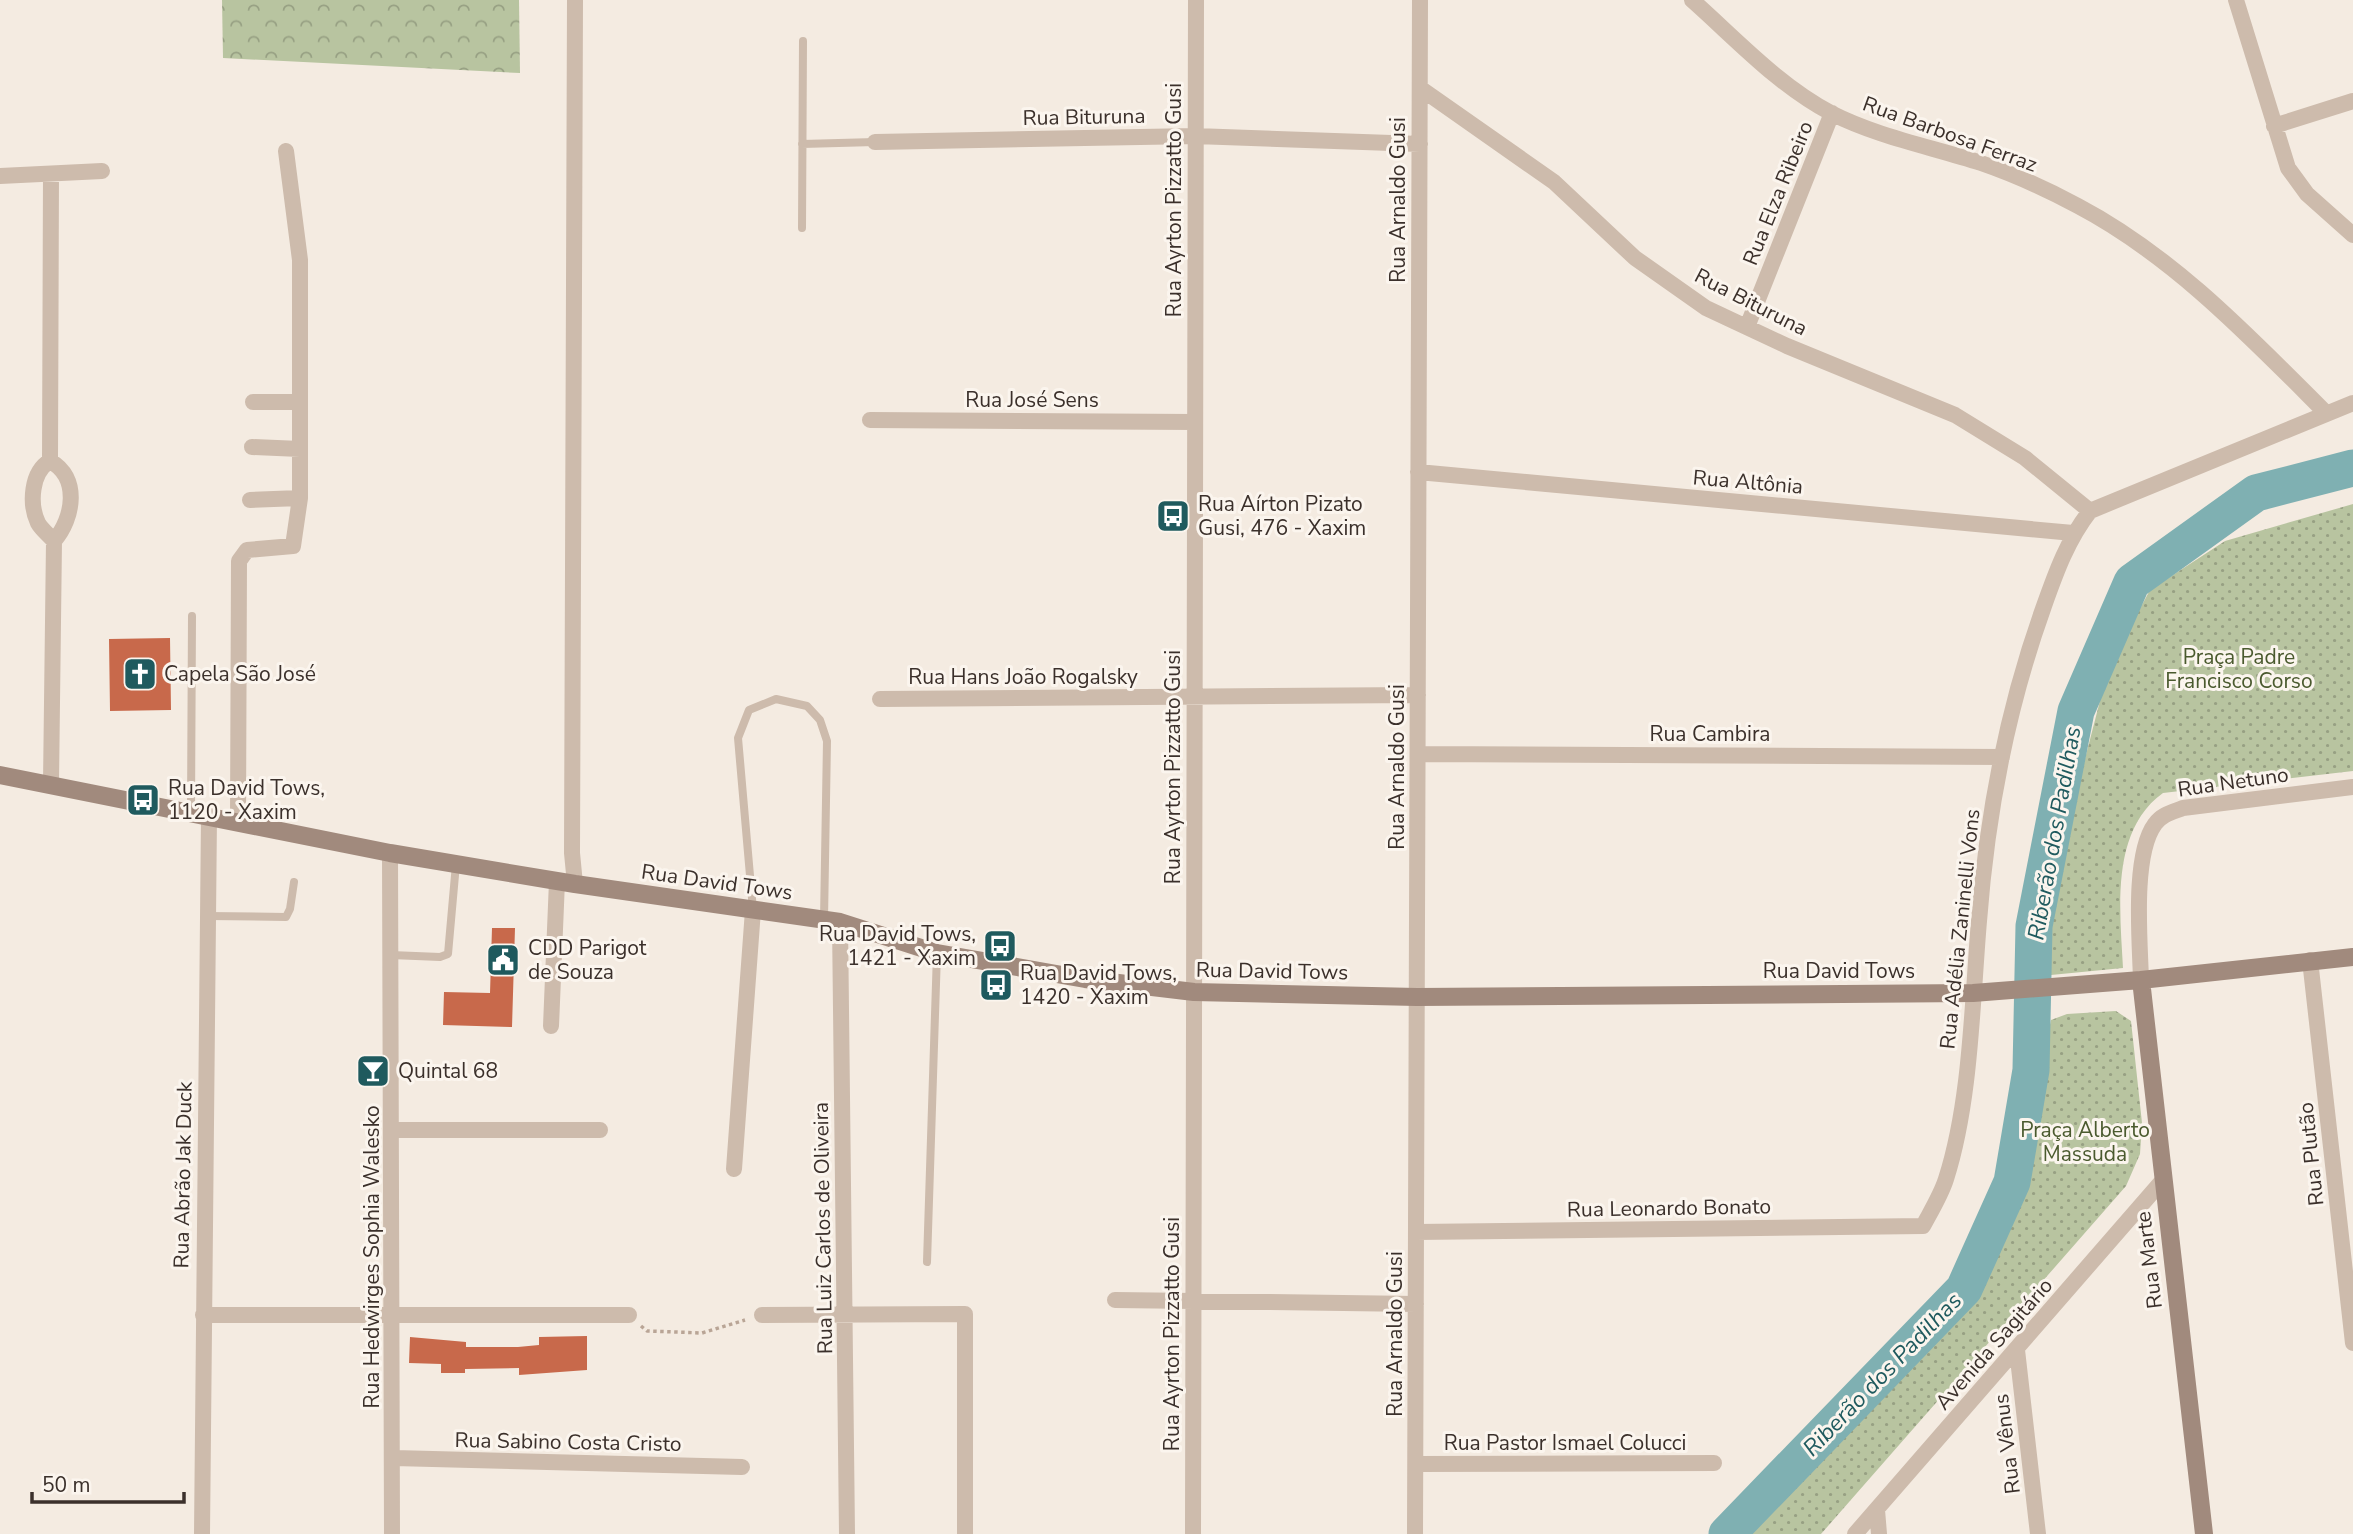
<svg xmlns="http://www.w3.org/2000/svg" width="2353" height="1534" font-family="'Nunito Sans',sans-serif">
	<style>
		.forest { fill: url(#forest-crowns) }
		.park { fill: url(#park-dots) }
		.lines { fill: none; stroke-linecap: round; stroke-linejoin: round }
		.river { stroke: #7fb0b2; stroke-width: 37 }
		.building { fill: #c8694b }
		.path { stroke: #b9a596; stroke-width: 3.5; stroke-dasharray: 3.5 3.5; stroke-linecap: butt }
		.lane { stroke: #cdbbac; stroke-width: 8 }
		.street { stroke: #cdbbac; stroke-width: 16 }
		.secondary { stroke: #a18a7d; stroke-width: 18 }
		.labels { text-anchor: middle; stroke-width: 6; stroke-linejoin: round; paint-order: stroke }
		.street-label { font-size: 21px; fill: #3b302b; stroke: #fbf5ee }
		.poi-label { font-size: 21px; fill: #3b302b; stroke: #fbf5ee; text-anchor: start }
		.park-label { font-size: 21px; fill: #4a5a2e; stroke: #fbf5ee }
		.water-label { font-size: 23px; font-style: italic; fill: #1f5a5e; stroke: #fbf5ee }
	</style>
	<defs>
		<pattern id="forest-crowns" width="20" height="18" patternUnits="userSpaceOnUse" patternTransform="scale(1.75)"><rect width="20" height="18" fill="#b8c4a0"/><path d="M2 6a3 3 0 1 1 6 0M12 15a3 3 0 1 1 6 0" fill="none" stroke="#97a083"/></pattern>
		<pattern id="park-dots" width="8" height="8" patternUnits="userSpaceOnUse" patternTransform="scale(1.75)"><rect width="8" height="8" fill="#b8c4a0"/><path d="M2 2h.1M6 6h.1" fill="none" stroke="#97a083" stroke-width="1.8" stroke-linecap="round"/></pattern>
	</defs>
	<rect width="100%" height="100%" fill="#f4ebe1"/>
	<!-- forest -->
	<path class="forest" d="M 222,0 L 519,0 L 520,73 L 223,58 Z"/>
	<!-- park -->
	<path class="park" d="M 2353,504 L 2353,771 L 2163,793 C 2110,831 2120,910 2123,968 L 2051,975 L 2050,923 L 2079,782 L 2109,666 L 2150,590 L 2225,541 Z
		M 2116,1011 L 2131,1021 L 2142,1123 L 2140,1154 L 2126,1186 L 1821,1534 L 1736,1534 L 1962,1306 L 1991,1261 L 2020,1196 L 2034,1101 L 2051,1020 L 2067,1014 Z"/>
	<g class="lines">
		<!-- river -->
		<path class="river" d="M 1727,1534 L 1964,1289 L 2012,1182 L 2031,1070 L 2034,926 L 2076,711 L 2132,582 L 2256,493 L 2353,468"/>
	</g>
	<!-- building -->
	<path class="building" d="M 170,638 L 171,710 L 110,711 L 109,639 Z
		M 492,928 L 515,928 L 512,1027 L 443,1025 L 444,992 L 490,993 Z
		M 587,1336 L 587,1370 L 519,1375 L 519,1368 L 465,1369 L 465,1373 L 441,1373 L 441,1364 L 409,1363 L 410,1337 L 466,1342 L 466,1347 L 518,1347 L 539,1345 L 539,1337 Z"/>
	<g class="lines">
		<!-- path -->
		<path class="path" d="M 641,1326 L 647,1331 L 702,1333 L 745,1320"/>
		<!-- lane -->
		<path class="lane" d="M 802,144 L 875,142
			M 802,228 L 803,41
			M 191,812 L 192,616
			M 753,910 L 738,738 L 749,710 L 776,699 L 807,706 L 820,720 L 827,741 L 824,920
			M 207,916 L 286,917 L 290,909 L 294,882
			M 391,955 L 440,957 L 448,954 L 456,864
			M 927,1262 L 937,953"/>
		<!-- street -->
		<path class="street" d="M 575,0 L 572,853 L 575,884
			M 1692,0 C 1736,39 1778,85 1831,113 C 1878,137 1932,147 1981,163 C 2013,174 2048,190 2078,206 C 2173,256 2250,337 2325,412
			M 2236,0 L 2288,168 L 2307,194 L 2353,235
			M 1420,88 L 1554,182 L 1635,258 L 1706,308 L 1787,346 L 1955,415 L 2025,458 L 2090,511
			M 2274,126 L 2353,101
			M 875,142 L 1195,136 L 1420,144
			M 0,176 L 102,171
			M 1747,327 L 1832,113
			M 253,402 L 300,402
			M 870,420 L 1195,422
			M 252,447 L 300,449
			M 50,461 L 51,174
			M 50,461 C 80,477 74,518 54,541 C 49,535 42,530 38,523 C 29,504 31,472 50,461 Z
			M 1418,472 L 2073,533
			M 250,500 L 300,498
			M 880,699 L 1418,695
			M 1418,754 L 2002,757
			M 51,783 L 54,541
			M 238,822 L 239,561 L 247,550 L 293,546 L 300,498 L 300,260 L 286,151
			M 390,853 L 392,1534
			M 840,922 L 847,1534
			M 2310,960 L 2353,1343
			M 2141,980 C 2140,942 2132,855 2155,824 C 2162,814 2173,812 2183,808 L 2353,787
			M 551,1026 L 557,881
			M 393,1130 L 600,1130
			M 734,1169 L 753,910
			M 1416,1232 L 1923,1226 C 1931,1211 1941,1195 1946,1179 C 1971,1101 1972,1003 1979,921 C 1987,815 2008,706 2044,606 C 2056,572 2068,539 2090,511 L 2353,403
			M 1115,1300 L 1416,1304
			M 203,1315 L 629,1315
			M 762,1315 L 965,1314 L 965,1534
			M 2017,1350 L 2038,1534
			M 394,1458 L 742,1467
			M 1416,1464 L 1714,1463
			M 1877,1510 L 1879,1534
			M 202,1534 L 209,816
			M 1193,1534 L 1196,0
			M 1415,1534 L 1420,0
			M 1855,1534 L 2163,1180"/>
		<!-- secondary -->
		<path class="secondary" d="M 0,775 L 390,853 L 575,884 L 840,922 L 937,953 L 1085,979 L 1194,992 L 1417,997 L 1973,993 L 2141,980 L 2353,957
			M 2141,980 L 2204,1534"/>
	</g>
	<!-- icons -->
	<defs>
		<symbol id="bus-square" viewBox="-11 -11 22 22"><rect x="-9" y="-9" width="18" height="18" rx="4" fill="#1f5a5e" stroke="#fbf5ee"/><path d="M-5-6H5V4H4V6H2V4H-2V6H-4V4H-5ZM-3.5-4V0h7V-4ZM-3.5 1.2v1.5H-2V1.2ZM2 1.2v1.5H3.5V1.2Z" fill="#fff"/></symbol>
		<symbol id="church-square" viewBox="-11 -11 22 22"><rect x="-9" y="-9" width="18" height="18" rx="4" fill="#1f5a5e" stroke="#fbf5ee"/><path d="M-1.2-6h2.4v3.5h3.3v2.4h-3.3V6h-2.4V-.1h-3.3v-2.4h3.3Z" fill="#fff"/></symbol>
		<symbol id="civic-square" viewBox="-11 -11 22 22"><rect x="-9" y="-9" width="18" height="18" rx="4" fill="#1f5a5e" stroke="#fbf5ee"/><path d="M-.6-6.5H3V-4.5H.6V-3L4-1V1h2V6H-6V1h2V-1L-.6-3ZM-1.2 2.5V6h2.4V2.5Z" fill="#fff"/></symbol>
		<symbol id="bar-square" viewBox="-11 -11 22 22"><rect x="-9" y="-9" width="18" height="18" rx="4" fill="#1f5a5e" stroke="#fbf5ee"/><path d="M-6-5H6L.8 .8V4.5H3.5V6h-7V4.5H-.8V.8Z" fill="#fff"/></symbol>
	</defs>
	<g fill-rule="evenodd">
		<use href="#bus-square" x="1154" y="497" width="38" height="38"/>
		<use href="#church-square" x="121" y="655" width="38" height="38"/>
		<use href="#bus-square" x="124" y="781" width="38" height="38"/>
		<use href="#bus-square" x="981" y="927" width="38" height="38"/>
		<use href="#civic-square" x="484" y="941" width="38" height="38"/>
		<use href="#bus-square" x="977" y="966" width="38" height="38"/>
		<use href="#bar-square" x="354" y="1052" width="38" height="38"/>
	</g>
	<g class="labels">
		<!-- street labels -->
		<g class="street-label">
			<text transform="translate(1084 117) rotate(-1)" y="7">Rua Bituruna</text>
			<text transform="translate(1950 134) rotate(20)" y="7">Rua Barbosa Ferraz</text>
			<text transform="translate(1778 193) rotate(-68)" y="7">Rua Elza Ribeiro</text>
			<text transform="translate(1174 200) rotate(-90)" y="7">Rua Ayrton Pizzatto Gusi</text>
			<text transform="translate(1398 200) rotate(-90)" y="7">Rua Arnaldo Gusi</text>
			<text transform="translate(1751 302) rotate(27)" y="7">Rua Bituruna</text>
			<text x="1032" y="407">Rua José Sens</text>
			<text transform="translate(1748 482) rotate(5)" y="7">Rua Altônia</text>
			<text x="1023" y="684">Rua Hans João Rogalsky</text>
			<text x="1710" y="741">Rua Cambira</text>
			<text transform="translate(1173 767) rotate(-90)" y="7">Rua Ayrton Pizzatto Gusi</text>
			<text transform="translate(1397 767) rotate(-90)" y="7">Rua Arnaldo Gusi</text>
			<text transform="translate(2233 782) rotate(-8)" y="7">Rua Netuno</text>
			<text transform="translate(717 882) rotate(8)" y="7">Rua David Tows</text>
			<text transform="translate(1960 929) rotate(-84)" y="7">Rua Adélia Zaninelli Vons</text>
			<text transform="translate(1272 971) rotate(1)" y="7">Rua David Tows</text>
			<text x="1839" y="978">Rua David Tows</text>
			<text transform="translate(2311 1154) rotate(-96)" y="7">Rua Plutão</text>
			<text transform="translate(183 1175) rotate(-89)" y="7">Rua Abrão Jak Duck</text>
			<text transform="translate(1669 1208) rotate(-1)" y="7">Rua Leonardo Bonato</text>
			<text transform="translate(823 1228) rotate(-91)" y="7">Rua Luiz Carlos de Oliveira</text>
			<text transform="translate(372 1257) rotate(-90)" y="7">Rua Hedwirges Sophia Walesko</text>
			<text transform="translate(2149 1260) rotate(-97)" y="7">Rua Marte</text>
			<text transform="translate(1172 1334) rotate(-90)" y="7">Rua Ayrton Pizzatto Gusi</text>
			<text transform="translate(1395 1334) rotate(-90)" y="7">Rua Arnaldo Gusi</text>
			<text transform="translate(1994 1344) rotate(-49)" y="7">Avenida Sagitário</text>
			<text transform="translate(568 1442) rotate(1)" y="7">Rua Sabino Costa Cristo</text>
			<text x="1565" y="1450">Rua Pastor Ismael Colucci</text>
			<text transform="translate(2007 1444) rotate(-97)" y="7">Rua Vênus</text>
		</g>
		<!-- poi labels -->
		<g class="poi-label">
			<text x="1198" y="511">Rua Aírton Pizato<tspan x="1198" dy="24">Gusi, 476 - Xaxim</tspan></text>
			<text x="164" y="681">Capela São José</text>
			<text x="168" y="795">Rua David Tows,<tspan x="168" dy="24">1120 - Xaxim</tspan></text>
			<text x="976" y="941" text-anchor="end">Rua David Tows,<tspan x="976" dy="24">1421 - Xaxim</tspan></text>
			<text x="528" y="955">CDD Parigot<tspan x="528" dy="24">de Souza</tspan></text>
			<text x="1020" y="980">Rua David Tows,<tspan x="1020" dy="24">1420 - Xaxim</tspan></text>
			<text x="398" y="1078">Quintal 68</text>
		</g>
		<!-- park labels -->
		<g class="park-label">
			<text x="2239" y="664">Praça Padre<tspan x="2239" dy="24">Francisco Corso</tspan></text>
			<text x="2085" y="1137">Praça Alberto<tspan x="2085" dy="24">Massuda</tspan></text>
		</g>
		<!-- water labels -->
		<g class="water-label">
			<text transform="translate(2054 833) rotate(-80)" y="8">Riberão dos Padilhas</text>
			<text transform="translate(1882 1374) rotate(-46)" y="8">Riberão dos Padilhas</text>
		</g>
	</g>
	<!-- scale -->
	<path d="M32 1492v10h152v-10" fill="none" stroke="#3b302b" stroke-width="3.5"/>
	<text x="42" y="1492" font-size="21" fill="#3b302b" stroke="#fbf5ee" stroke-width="5" paint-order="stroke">50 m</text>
</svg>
